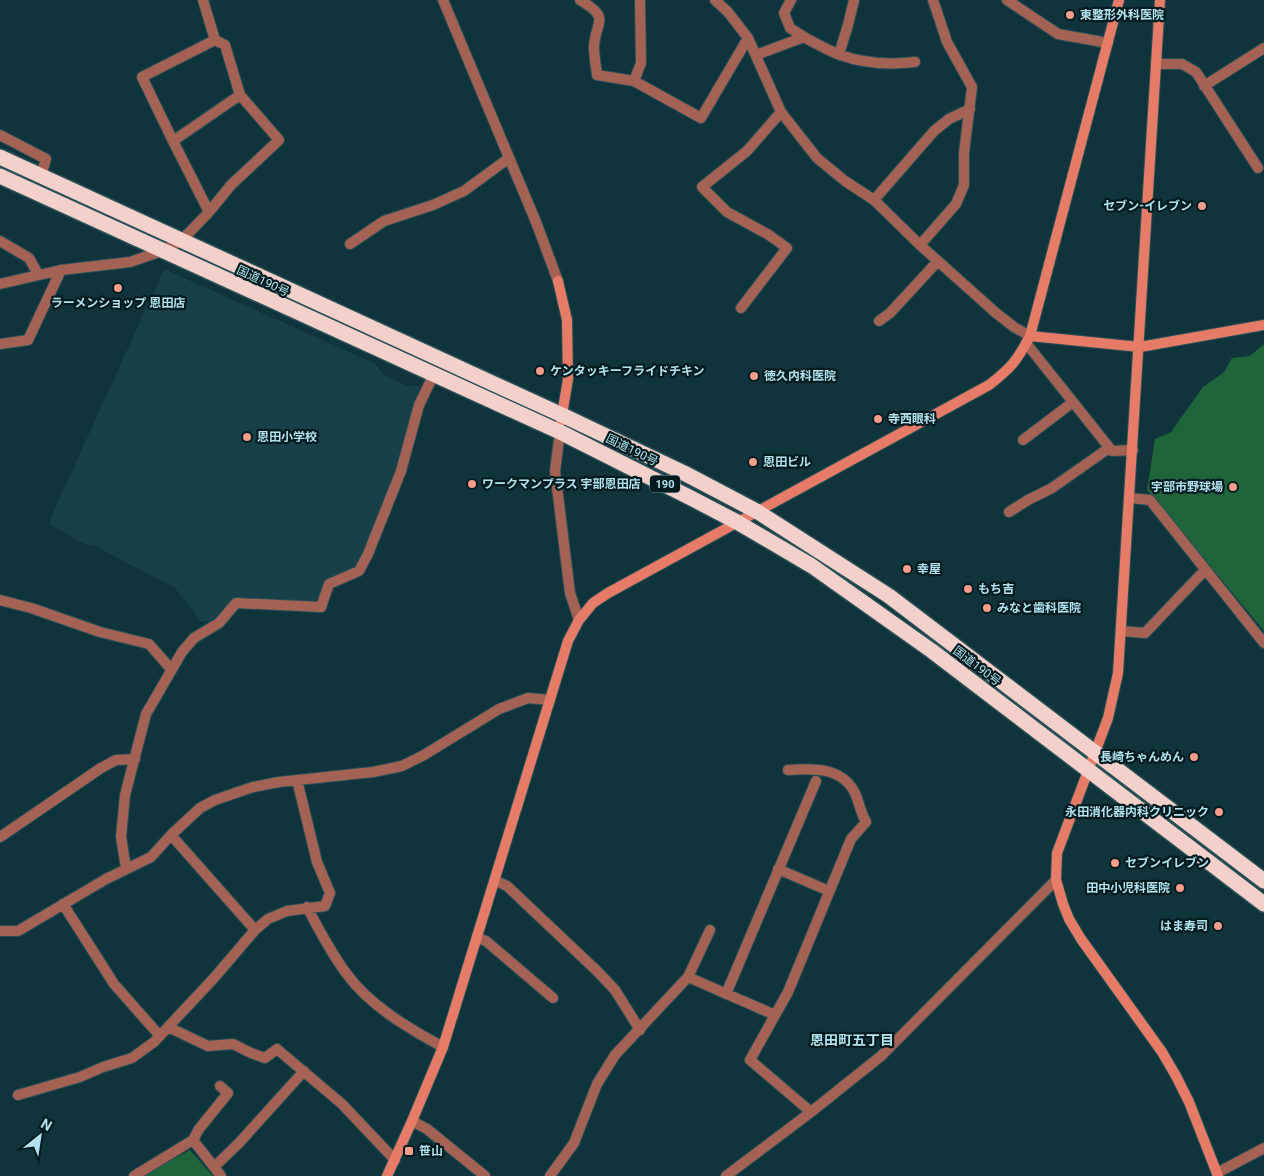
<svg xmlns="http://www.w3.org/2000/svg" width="1264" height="1176" font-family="Roboto,'Noto Sans JP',sans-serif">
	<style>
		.built { fill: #174048 }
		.green { fill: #20643a }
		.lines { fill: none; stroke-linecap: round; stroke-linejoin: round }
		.street-casing { stroke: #2a5057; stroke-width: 12 }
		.secondary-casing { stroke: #2a5057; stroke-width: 12 }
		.highway-casing { stroke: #2a5057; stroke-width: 18 }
		.street { stroke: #a46254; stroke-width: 10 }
		.secondary { stroke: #e67c67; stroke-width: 10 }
		.highway { stroke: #f3d1ca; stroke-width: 15 }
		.poi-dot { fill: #f49d8b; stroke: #031a1f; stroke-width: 2 }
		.labels { text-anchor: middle; stroke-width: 4.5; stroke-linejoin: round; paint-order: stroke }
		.shield { fill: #031a1f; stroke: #7da6af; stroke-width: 1 }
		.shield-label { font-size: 11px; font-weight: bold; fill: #b1e2ed }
		.poi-label { font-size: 12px; font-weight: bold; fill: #b1e2ed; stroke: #031a1f; text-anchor: start }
		.street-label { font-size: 12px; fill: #b1e2ed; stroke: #031a1f }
		.neighbourhood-label { font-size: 14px; font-weight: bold; fill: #b1e2ed; stroke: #031a1f }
	</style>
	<rect width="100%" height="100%" fill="#10343b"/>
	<!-- built -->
	<path class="built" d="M 164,269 L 374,363 L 384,375 L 407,386 L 420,386 L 398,467 L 368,545 L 353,571 L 326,579 L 315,605 L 235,598 L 226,609 L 210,621 L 201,622 L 175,588 L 93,545 L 86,545 L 49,524 L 51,517 Z"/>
	<!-- green -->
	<path class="green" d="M 1264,344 L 1264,631 L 1147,490 L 1155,439 L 1171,432 L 1203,387 L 1224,372 L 1232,358 L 1250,356 Z
		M 190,1150 L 213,1176 L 142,1176 Z"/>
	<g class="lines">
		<defs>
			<path id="street" d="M 443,0 L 536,222 L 558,281
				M 580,0 C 612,19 595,21 594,47 C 594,56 596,66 597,75 L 634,81 L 701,118 L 748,38
				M 715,0 L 728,12 L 748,38 L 781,112 L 817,158 L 845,181 L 874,200 L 920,245 L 996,313 L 1014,327 L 1030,336
				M 791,0 L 784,13 L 790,28 L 804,37
				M 1007,0 L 1058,34 L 1108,43
				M 839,54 L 848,25 L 854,0
				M 756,55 L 804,37 C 815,43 827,50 840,55 C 863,63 890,65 915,62
				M 1156,64 L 1182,64 L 1196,72 L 1258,168
				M 634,81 L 641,63 L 640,0
				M 1204,86 L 1264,48
				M 0,135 L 46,159 L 41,176
				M 173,141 L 240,95
				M 874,200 L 934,131 L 949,119 L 970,109
				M 209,212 L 173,141 L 142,77 L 215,40
				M 0,241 L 29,258 L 38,274
				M 350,244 L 384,221 L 433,205 L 464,191 L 509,158
				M 920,245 L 956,204 L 964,185 L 964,153 L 972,87 L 947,42 L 933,0
				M 0,284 L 61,270 L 130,262 L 162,251 L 181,241 L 209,212 L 231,185 L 279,140 L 240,95 L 225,45 L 215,40 L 203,0
				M 741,308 L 787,248 L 769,235 L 727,212 L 702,187 L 747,151 L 781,112
				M 879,321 L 890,313 L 938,261
				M 1026,343 L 1112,451 L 1133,450
				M 0,344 L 28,340 L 61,270
				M 560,432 L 555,471 L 570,593 L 579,620
				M 1023,440 L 1073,402
				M 1130,498 L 1150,500 L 1264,643
				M 1009,512 L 1028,500 L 1052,488 L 1109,448
				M 0,600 L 31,608 L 100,632 L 149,644 L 171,669
				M 1121,631 L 1145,633 L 1205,570
				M 788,770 C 813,768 842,767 855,793 C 859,802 860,811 866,822 L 851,839 L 788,992 L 750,1060 L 811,1112
				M 171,835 L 255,930
				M 0,837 L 101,768 L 116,760 L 135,759
				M 126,868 L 121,837 L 125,795 L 146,714 L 182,652 L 194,638 L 219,623 L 236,603 L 321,607 L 329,584 L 359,571 L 368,554 L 401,471 L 419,405 L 433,376
				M 778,869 L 829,891
				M 496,881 L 507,886 L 597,971 L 615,990 L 640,1030
				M 63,904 L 114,984 L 160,1036
				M 307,907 C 319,930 331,953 346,973 C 370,1006 408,1028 443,1047
				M 0,931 L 18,931 L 106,879 L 151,857 L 171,835 L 200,808 L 215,800 L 253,787 L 279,782 L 373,772 L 402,766 L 424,755 L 499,709 L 528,698 L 550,700
				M 477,938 L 486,941 L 553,998
				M 688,977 L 775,1015
				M 726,994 L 816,781
				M 168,1027 L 208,1046 L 233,1044 L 251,1053 L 265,1058 L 277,1049 L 342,1104 L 395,1160
				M 18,1095 L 80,1077 L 103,1067 L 132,1058 L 154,1042 L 214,978 L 255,930 L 268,919 L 287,911 L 325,906 L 330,893 L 317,862 L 297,780
				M 412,1121 L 427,1129 L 485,1176
				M 193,1140 L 199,1129 L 228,1093 L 220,1086
				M 214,1167 L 239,1143 L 304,1071
				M 1217,1173 L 1264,1148
				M 134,1176 L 193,1140 L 221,1176
				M 550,1176 L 574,1143 L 597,1084 L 615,1055 L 688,977 L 710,930
				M 726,1176 L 811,1112 L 881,1056 L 1056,880"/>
			<path id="secondary" d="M 1160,0 L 1118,673 L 1108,718 L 1057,853 L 1056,880 L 1063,904 L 1069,919 L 1081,939 L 1162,1052 L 1176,1076 L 1189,1102 L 1218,1176
				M 558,281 L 567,320 L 568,379 L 561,421
				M 1030,336 L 1140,347 L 1264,325
				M 387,1176 L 412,1121 L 443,1047 L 568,641 L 579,620 L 593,603 L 608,593 L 989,385 C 1011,368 1017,361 1030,336 L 1119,0"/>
			<path id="highway" d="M 0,157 L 562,415 L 684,473 L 758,512 L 889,596 L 1264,881
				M 0,176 L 560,432 L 691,498 L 737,522 L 812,566 L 932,651 L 1264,904"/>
		</defs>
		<!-- street casing -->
		<use href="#street" class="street-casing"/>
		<!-- secondary casing -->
		<use href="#secondary" class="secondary-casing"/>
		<!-- highway casing -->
		<use href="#highway" class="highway-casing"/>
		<!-- street -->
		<use href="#street" class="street"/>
		<!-- secondary -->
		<use href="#secondary" class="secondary"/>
		<!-- highway -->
		<use href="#highway" class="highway"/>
	</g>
	<!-- markers -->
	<g class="poi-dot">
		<circle cx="1070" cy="15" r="5"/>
		<circle cx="1202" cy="206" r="5"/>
		<circle cx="118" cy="288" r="5"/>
		<circle cx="540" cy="371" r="5"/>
		<circle cx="754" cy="376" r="5"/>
		<circle cx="878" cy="419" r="5"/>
		<circle cx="247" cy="437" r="5"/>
		<circle cx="753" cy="462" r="5"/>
		<circle cx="472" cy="484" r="5"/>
		<circle cx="1233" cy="487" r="5"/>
		<circle cx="907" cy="569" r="5"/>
		<circle cx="968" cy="589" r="5"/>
		<circle cx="987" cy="608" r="5"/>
		<circle cx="1194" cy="757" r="5"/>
		<circle cx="1219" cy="812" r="5"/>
		<circle cx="1115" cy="863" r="5"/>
		<circle cx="1180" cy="888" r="5"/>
		<circle cx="1218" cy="926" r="5"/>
		<rect x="404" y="1146" width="10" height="10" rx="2.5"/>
	</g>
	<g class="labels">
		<!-- shield labels -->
		<rect class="shield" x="650" y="475.5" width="30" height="17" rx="4"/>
		<g class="shield-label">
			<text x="665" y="488">190</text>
		</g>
		<!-- poi labels -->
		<g class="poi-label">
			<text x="1080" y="19">東整形外科医院</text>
			<text x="1192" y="210" text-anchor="end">セブン-イレブン</text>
			<text x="118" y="307" text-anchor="middle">ラーメンショップ 恩田店</text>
			<text x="550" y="375">ケンタッキーフライドチキン</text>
			<text x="764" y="380">徳久内科医院</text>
			<text x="888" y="423">寺西眼科</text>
			<text x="257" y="441">恩田小学校</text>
			<text x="763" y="466">恩田ビル</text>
			<text x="482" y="488">ワークマンプラス 宇部恩田店</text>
			<text x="1223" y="491" text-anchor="end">宇部市野球場</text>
			<text x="917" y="573">幸屋</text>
			<text x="978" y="593">もち吉</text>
			<text x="997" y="612">みなと歯科医院</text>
			<text x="1184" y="761" text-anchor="end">長崎ちゃんめん</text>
			<text x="1209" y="816" text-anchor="end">永田消化器内科クリニック</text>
			<text x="1125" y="867">セブンイレブン</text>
			<text x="1170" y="892" text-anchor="end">田中小児科医院</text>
			<text x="1208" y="930" text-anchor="end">はま寿司</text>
			<text x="419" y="1155">笹山</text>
		</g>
		<!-- street labels -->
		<g class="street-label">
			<text transform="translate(263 281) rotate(25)" y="4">国道190号</text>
			<text transform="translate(632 450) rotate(26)" y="4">国道190号</text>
			<text transform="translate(977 666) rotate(37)" y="4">国道190号</text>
		</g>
		<!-- neighbourhood labels -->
		<g class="neighbourhood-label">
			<text x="852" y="1045">恩田町五丁目</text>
		</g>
	</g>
	<!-- north arrow -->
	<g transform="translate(40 1136) rotate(30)" stroke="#031a1f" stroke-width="4" paint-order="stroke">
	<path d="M0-4L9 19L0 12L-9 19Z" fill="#b1e2ed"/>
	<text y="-8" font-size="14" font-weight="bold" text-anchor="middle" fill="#b1e2ed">N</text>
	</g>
</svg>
